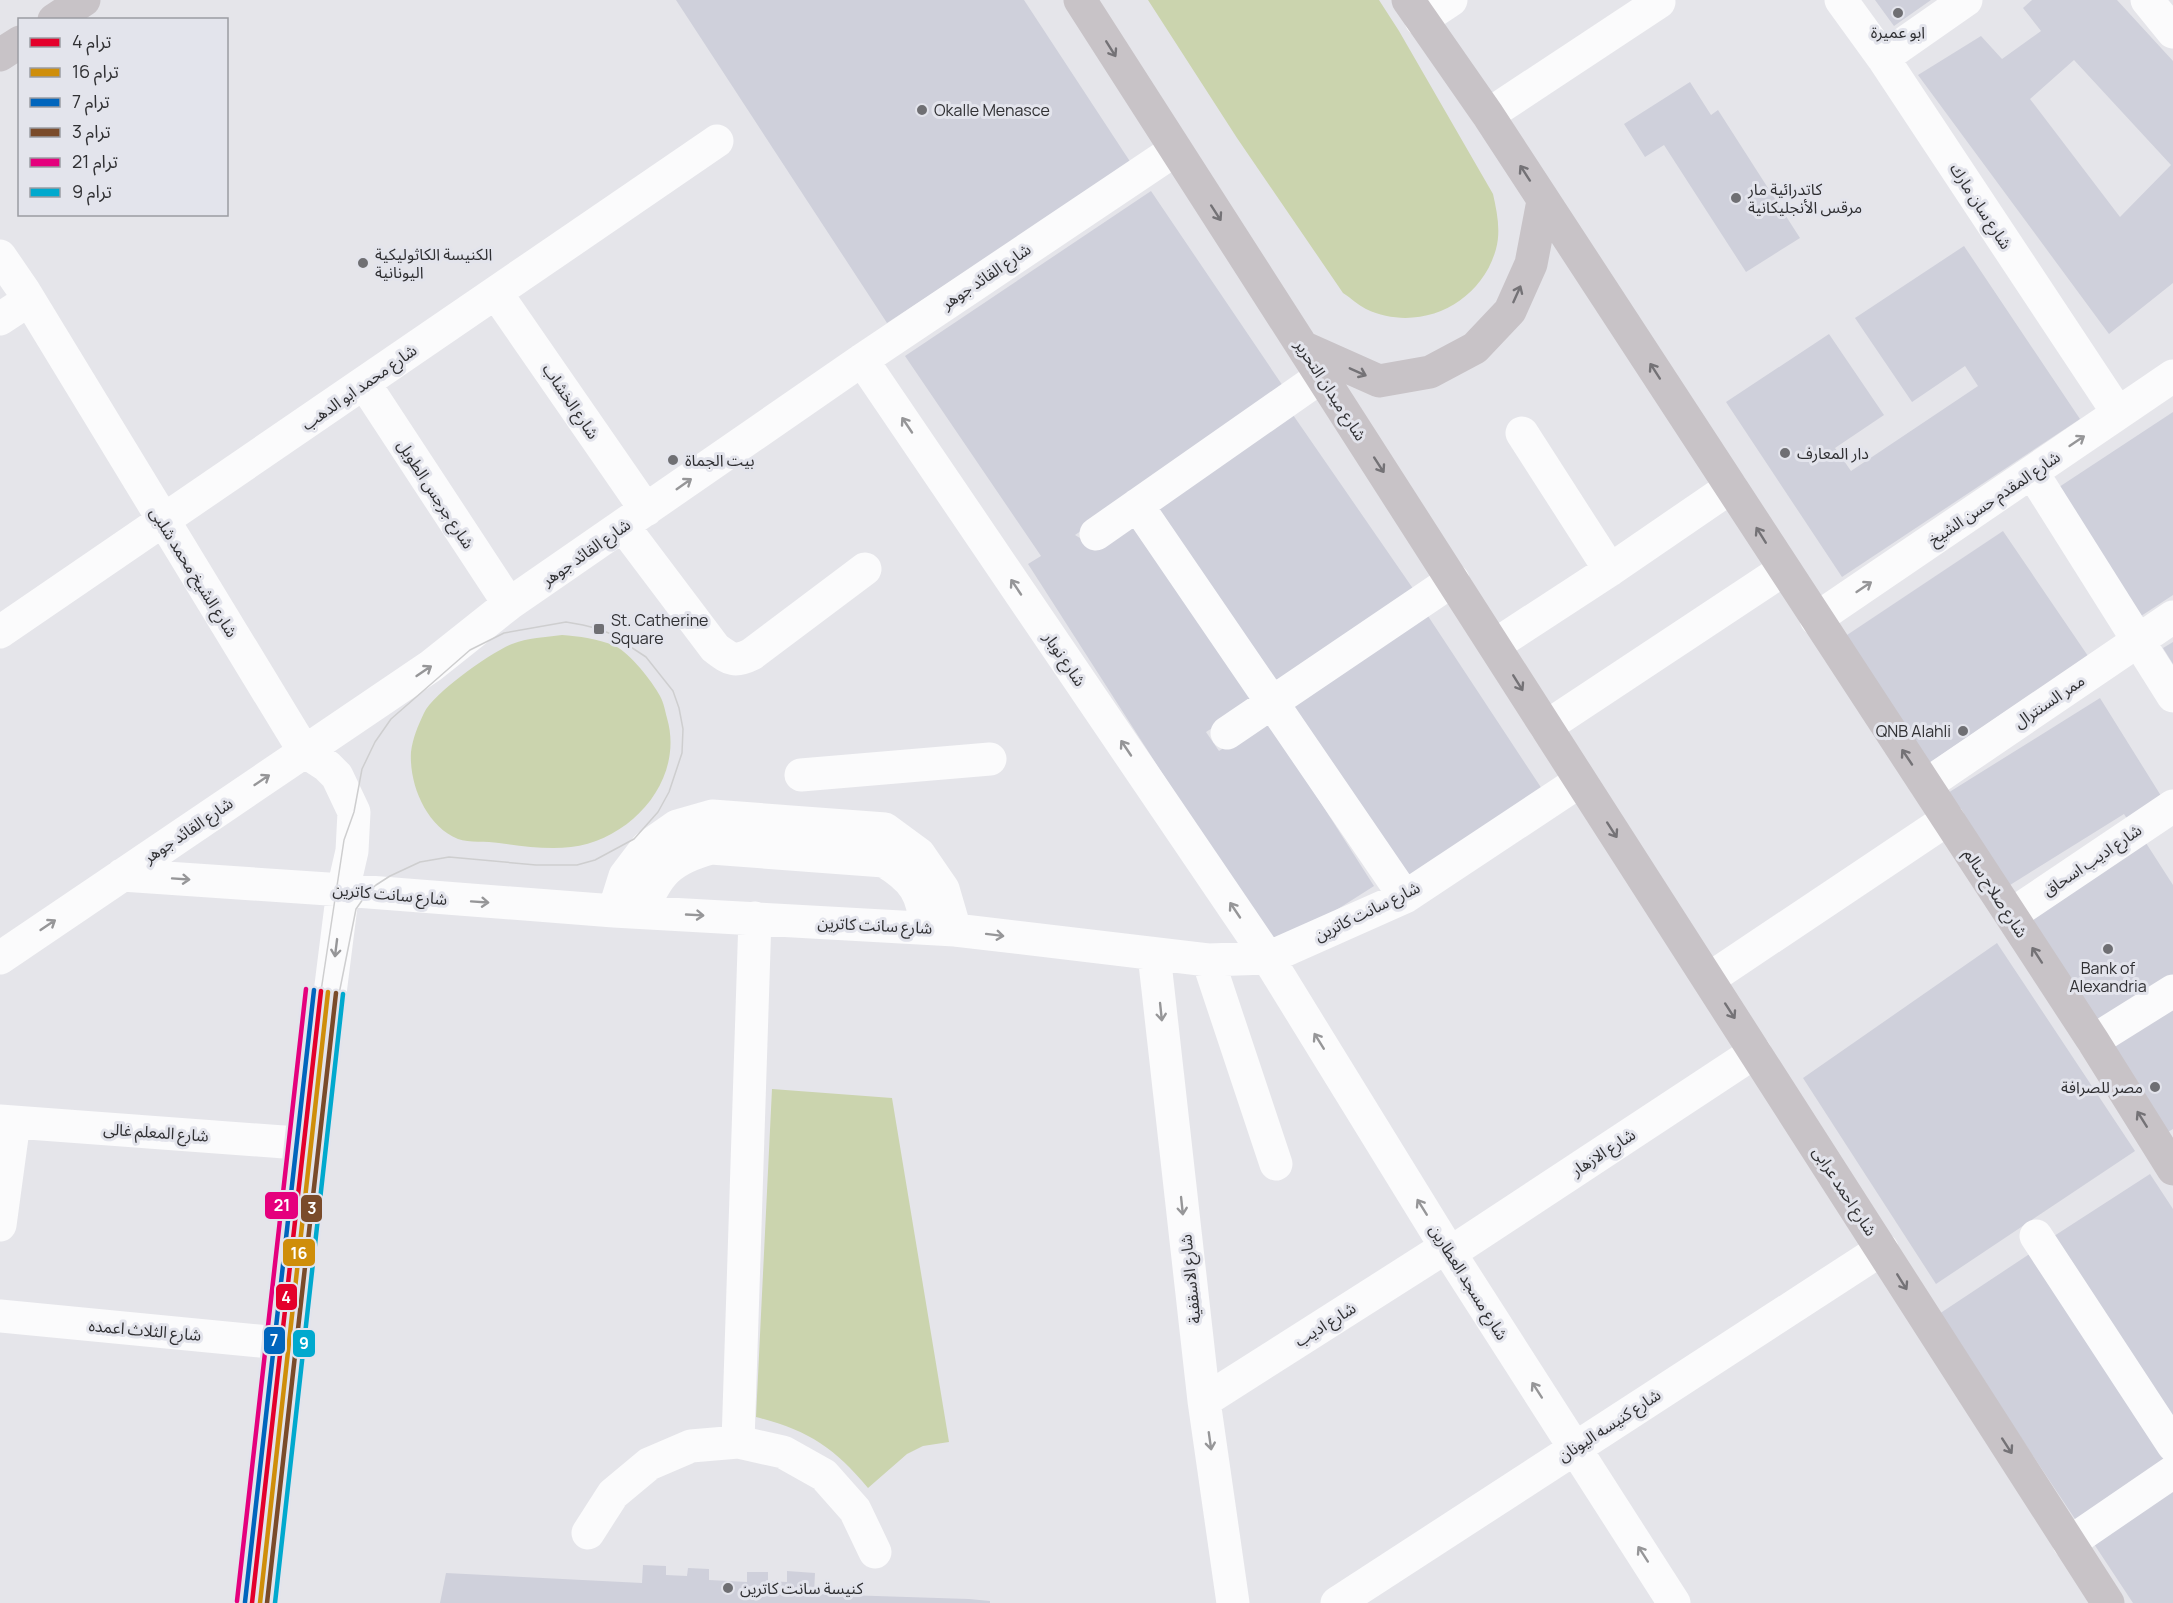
<svg xmlns="http://www.w3.org/2000/svg" width="2173" height="1603" font-family="Manrope,'Noto Sans Arabic',sans-serif">
	<style>
		.green { fill: #cbd4ae }
		.building { fill: #cfd0db; fill-rule: evenodd }
		.lines { fill: none; stroke-linecap: round; stroke-linejoin: round }
		.minor { stroke: #fbfbfc; stroke-width: 33 }
		.major { stroke: #c8c3c7; stroke-width: 33 }
		.tram { stroke: #cececf; stroke-width: 1.5 }
		.tram-1-casing { stroke: #e3e4ec; stroke-width: 9 }
		.tram-2-casing { stroke: #e3e4ec; stroke-width: 9 }
		.tram-3-casing { stroke: #e3e4ec; stroke-width: 9 }
		.tram-4-casing { stroke: #e3e4ec; stroke-width: 9 }
		.tram-5-casing { stroke: #e3e4ec; stroke-width: 9 }
		.tram-6-casing { stroke: #e3e4ec; stroke-width: 9 }
		.tram-1 { stroke: #e4002b; stroke-width: 4.5 }
		.tram-2 { stroke: #cf8e0a; stroke-width: 4.5 }
		.tram-3 { stroke: #0065bd; stroke-width: 4.5 }
		.tram-4 { stroke: #7a4b2a; stroke-width: 4.5 }
		.tram-5 { stroke: #e5007d; stroke-width: 4.5 }
		.tram-6 { stroke: #00a9ce; stroke-width: 4.5 }
		.oneway { stroke: #747276 }
		.oneway2 { stroke: #969698 }
		.poi-dot { fill: #6f6f73; stroke: #e3e4ec; stroke-width: 2 }
		.labels { text-anchor: middle; stroke-width: 6; stroke-linejoin: round; paint-order: stroke }
		.poi-label { font-size: 16px; fill: #303033; stroke: #e3e4ec; text-anchor: start }
		.street-label { font-size: 16px; fill: #303033; stroke: #e3e4ec }
		.line-badge { stroke: #e3e4ec; stroke-width: 2 }
		.badge-label { font-size: 16px; text-anchor: middle; font-weight: bold; fill: #fff }
	</style>
	<rect width="100%" height="100%" fill="#e5e5ea"/>
	<!-- green -->
	<path class="green" d="M 1148,0 L 1379,0 L 1399,31 L 1493,194 C 1497,212 1501,231 1496,249 C 1481,304 1419,334 1366,309 C 1358,305 1351,298 1343,293 L 1237,138 Z
		M 562,635 C 578,636 599,639 615,646 C 630,653 652,681 660,696 C 664,703 665,711 667,718 C 685,780 631,840 571,847 C 548,850 522,846 499,843 C 487,841 469,843 458,839 C 426,826 409,784 411,752 C 413,737 418,726 424,713 C 434,693 490,653 512,644 C 527,638 546,637 562,635 Z
		M 772,1089 L 892,1098 L 949,1442 L 923,1446 L 907,1454 L 868,1488 C 834,1447 807,1430 756,1417 Z"/>
	<!-- building -->
	<path class="building" d="M 676,0 L 1024,0 L 1131,163 L 887,323 Z
		M 1875,0 L 1931,0 L 1894,26 Z
		M 2032,0 L 2117,0 L 2173,61 L 2173,283 L 2109,334 L 1918,75 L 1981,36 L 2002,59 L 2041,31 L 2023,8 ZM 2074,60 L 2171,165 L 2120,217 L 2030,99 Z
		M 1690,82 L 1711,115 L 1718,110 L 1800,238 L 1746,272 L 1664,145 L 1645,157 L 1624,124 Z
		M 1151,191 L 1287,392 L 1075,535 L 1088,543 L 1134,514 L 1254,701 L 1206,732 L 1219,751 L 1268,720 L 1374,886 L 1275,949 L 1028,564 L 1041,556 L 905,356 Z
		M 1964,246 L 2080,419 L 1842,577 L 1726,402 L 1829,334 L 1884,415 L 1835,448 L 1851,471 L 1978,386 L 1965,366 L 1912,402 L 1855,318 Z
		M 1291,412 L 1414,590 L 1275,684 L 1153,506 Z
		M 2173,412 L 2173,595 L 2138,618 L 2053,491 Z
		M 2003,531 L 2088,656 L 1926,765 L 1841,639 Z
		M 1428,616 L 1542,789 L 1406,878 L 1292,705 Z
		M 2173,642 L 2173,664 L 2163,648 Z
		M 2100,698 L 2163,799 L 2128,820 L 2124,814 L 2002,890 L 1943,796 Z
		M 2146,843 L 2173,885 L 2173,979 L 2094,1029 L 2025,920 Z
		M 1997,943 L 2135,1151 L 1936,1284 L 1803,1078 Z
		M 2173,1003 L 2173,1129 L 2168,1132 L 2109,1046 Z
		M 2150,1174 L 2173,1209 L 2173,1422 L 2051,1238 Z
		M 2037,1249 L 2173,1454 L 2077,1522 L 1939,1314 Z
		M 2173,1487 L 2173,1603 L 2133,1603 L 2092,1541 Z
		M 643,1565 L 666,1566 L 666,1575 L 687,1576 L 688,1568 L 709,1569 L 709,1580 L 747,1582 L 747,1572 L 768,1572 L 768,1581 L 787,1582 L 787,1571 L 815,1573 L 814,1594 L 969,1599 L 990,1601 L 990,1603 L 440,1603 L 446,1573 L 642,1583 Z"/>
	<g class="lines">
		<!-- minor -->
		<path class="minor" d="M 1841,0 L 1883,58 L 2118,413
			M 2147,0 L 2173,32
			M 1421,20 L 1451,0
			M 1883,58 L 1966,0
			M 1488,115 L 1659,2
			M 0,256 L 24,291 L 304,751 L 327,766 L 337,776 L 354,812 L 352,851 L 343,890 L 311,1144 L 259,1603
			M 496,293 L 646,510
			M 0,319 L 29,300
			M 862,360 L 1268,958 L 1446,1247 L 1674,1603
			M 364,383 L 509,604
			M 1522,433 L 1610,570
			M 2032,472 L 2173,696
			M 1137,505 L 1405,897
			M 623,526 L 715,648 C 730,659 734,663 752,654 L 865,569
			M 1096,534 L 1322,376
			M 1816,619 L 2173,376
			M 0,632 L 717,141
			M 1495,645 L 1610,570 L 1731,487
			M 1546,727 L 1783,570
			M 1227,733 L 1453,580
			M 801,775 L 990,759
			M 1926,785 L 2173,617
			M 122,875 L 343,890 L 614,911 L 955,930 L 1208,960 L 1268,958 L 1405,897 L 1580,781
			M 614,911 L 625,876 L 647,847 L 677,826 L 712,816 L 885,829 L 919,854 L 943,889 L 955,930
			M 642,912 C 657,873 670,859 711,848 L 884,861 C 914,879 923,893 926,928
			M 2011,915 L 2173,806
			M 1154,954 L 1204,1401 L 1233,1603
			M 0,958 L 431,666 L 509,604 L 862,360 L 1175,150
			M 1208,960 L 1276,1164
			M 1709,979 L 1948,819
			M 2093,1041 L 2173,991
			M 0,1121 L 311,1144
			M 0,1225 L 14,1122
			M 2036,1236 L 2173,1445
			M 1450,1253 L 1755,1052
			M 0,1316 L 290,1344
			M 1204,1401 L 1446,1247
			M 738,1442 L 755,918
			M 588,1533 L 613,1494 L 649,1464 L 691,1446 L 738,1442 L 783,1452 L 824,1475 L 855,1510 L 875,1552
			M 2069,1543 L 2173,1472
			M 1337,1603 L 1882,1249"/>
		<!-- major -->
		<path class="major" d="M 1080,0 L 2108,1603
			M 1408,0 L 1488,115 L 2093,1041 L 2173,1169
			M 54,20 L 84,0
			M 0,55 L 20,42
			M 1305,348 L 1379,381 L 1430,372 L 1475,348 L 1510,311 L 1531,264 L 1543,201"/>
		<!-- tram -->
		<path class="tram" d="M 267,1603 L 318,1144 L 339,994 L 356,909 L 368,892 L 376,885 L 390,876 L 420,862 L 449,857 L 536,865 L 577,865 L 595,860 L 634,839 L 658,812 L 669,792 L 682,753 L 683,729 L 679,708 L 673,691 L 646,657 L 611,634 L 599,629 L 583,625 L 566,622 L 504,633 L 470,650 L 391,719 L 375,742 L 362,769 L 354,812 L 344,840 L 321,991"/>
		<defs>
			<path id="tram-1" d="M 252,1603 L 321,991"/>
			<path id="tram-2" d="M 260,1603 L 328,992"/>
			<path id="tram-3" d="M 245,1602 L 314,990"/>
			<path id="tram-4" d="M 267,1603 L 336,993"/>
			<path id="tram-5" d="M 237,1601 L 306,989"/>
			<path id="tram-6" d="M 275,1603 L 343,994"/>
		</defs>
		<!-- tram-1 casing -->
		<use href="#tram-1" class="tram-1-casing"/>
		<!-- tram-2 casing -->
		<use href="#tram-2" class="tram-2-casing"/>
		<!-- tram-3 casing -->
		<use href="#tram-3" class="tram-3-casing"/>
		<!-- tram-4 casing -->
		<use href="#tram-4" class="tram-4-casing"/>
		<!-- tram-5 casing -->
		<use href="#tram-5" class="tram-5-casing"/>
		<!-- tram-6 casing -->
		<use href="#tram-6" class="tram-6-casing"/>
		<!-- tram-1 -->
		<use href="#tram-1" class="tram-1"/>
		<!-- tram-2 -->
		<use href="#tram-2" class="tram-2"/>
		<!-- tram-3 -->
		<use href="#tram-3" class="tram-3"/>
		<!-- tram-4 -->
		<use href="#tram-4" class="tram-4"/>
		<!-- tram-5 -->
		<use href="#tram-5" class="tram-5"/>
		<!-- tram-6 -->
		<use href="#tram-6" class="tram-6"/>
	</g>
	<!-- one-way arrows -->
	<defs><path id="oneway-shaft" d="M-6 0H5M1.5-3L5.5 0L1.5 3" fill="none" stroke-width="1.6" stroke-linecap="round" stroke-linejoin="round" transform="scale(1.5)"/></defs>
	<g class="oneway">
		<use href="#oneway-shaft" transform="translate(1111 49) rotate(58)"/>
		<use href="#oneway-shaft" transform="translate(1525 173) rotate(-123)"/>
		<use href="#oneway-shaft" transform="translate(1216 213) rotate(57)"/>
		<use href="#oneway-shaft" transform="translate(1517 294) rotate(-66)"/>
		<use href="#oneway-shaft" transform="translate(1655 371) rotate(-123)"/>
		<use href="#oneway-shaft" transform="translate(1358 372) rotate(24)"/>
		<use href="#oneway-shaft" transform="translate(1379 465) rotate(57)"/>
		<use href="#oneway-shaft" transform="translate(1761 535) rotate(-122)"/>
		<use href="#oneway-shaft" transform="translate(1518 683) rotate(58)"/>
		<use href="#oneway-shaft" transform="translate(1907 757) rotate(-124)"/>
		<use href="#oneway-shaft" transform="translate(1612 830) rotate(57)"/>
		<use href="#oneway-shaft" transform="translate(2037 955) rotate(-123)"/>
		<use href="#oneway-shaft" transform="translate(1730 1011) rotate(57)"/>
		<use href="#oneway-shaft" transform="translate(2142 1119) rotate(-122)"/>
		<use href="#oneway-shaft" transform="translate(1902 1282) rotate(58)"/>
		<use href="#oneway-shaft" transform="translate(2007 1446) rotate(57)"/>
	</g>
	<g class="oneway2">
		<use href="#oneway-shaft" transform="translate(907 425) rotate(-124)"/>
		<use href="#oneway-shaft" transform="translate(2077 441) rotate(-34)"/>
		<use href="#oneway-shaft" transform="translate(684 484) rotate(-35)"/>
		<use href="#oneway-shaft" transform="translate(1016 587) rotate(-124)"/>
		<use href="#oneway-shaft" transform="translate(1864 587) rotate(-34)"/>
		<use href="#oneway-shaft" transform="translate(424 671) rotate(-34)"/>
		<use href="#oneway-shaft" transform="translate(1126 748) rotate(-124)"/>
		<use href="#oneway-shaft" transform="translate(262 780) rotate(-34)"/>
		<use href="#oneway-shaft" transform="translate(181 879) rotate(4)"/>
		<use href="#oneway-shaft" transform="translate(480 902) rotate(4)"/>
		<use href="#oneway-shaft" transform="translate(1235 910) rotate(-124)"/>
		<use href="#oneway-shaft" transform="translate(695 915) rotate(3)"/>
		<use href="#oneway-shaft" transform="translate(48 925) rotate(-34)"/>
		<use href="#oneway-shaft" transform="translate(995 935) rotate(7)"/>
		<use href="#oneway-shaft" transform="translate(336 948) rotate(97)"/>
		<use href="#oneway-shaft" transform="translate(1161 1012) rotate(84)"/>
		<use href="#oneway-shaft" transform="translate(1319 1041) rotate(-122)"/>
		<use href="#oneway-shaft" transform="translate(1182 1206) rotate(84)"/>
		<use href="#oneway-shaft" transform="translate(1422 1207) rotate(-122)"/>
		<use href="#oneway-shaft" transform="translate(1537 1390) rotate(-123)"/>
		<use href="#oneway-shaft" transform="translate(1210 1441) rotate(82)"/>
		<use href="#oneway-shaft" transform="translate(1643 1554) rotate(-123)"/>
	</g>
	<!-- markers -->
	<g class="poi-dot">
		<circle cx="1898" cy="13" r="6"/>
		<circle cx="922" cy="110" r="6"/>
		<circle cx="1736" cy="198" r="6"/>
		<circle cx="363" cy="263" r="6"/>
		<circle cx="1785" cy="453" r="6"/>
		<circle cx="673" cy="460" r="6"/>
		<rect x="593" y="623" width="12" height="12" rx="3"/>
		<circle cx="1963" cy="731" r="6"/>
		<circle cx="2108" cy="949" r="6"/>
		<circle cx="2155" cy="1087" r="6"/>
		<circle cx="728" cy="1588" r="6"/>
	</g>
	<g class="labels">
		<!-- poi labels -->
		<g class="poi-label">
			<text x="1898" y="38" text-anchor="middle">ابو عميرة</text>
			<text x="934" y="116">Okalle Menasce</text>
			<text x="1748" y="195">كاتدرائية مار<tspan x="1748" dy="18">مرقس الأنجليكانية</tspan></text>
			<text x="375" y="260">الكنيسة الكاثوليكية<tspan x="375" dy="18">اليونانية</tspan></text>
			<text x="1797" y="459">دار المعارف</text>
			<text x="685" y="466">بيت الجماة</text>
			<text x="611" y="626">St. Catherine<tspan x="611" dy="18">Square</tspan></text>
			<text x="1951" y="737" text-anchor="end">QNB Alahli</text>
			<text x="2108" y="974" text-anchor="middle">Bank of<tspan x="2108" dy="18">Alexandria</tspan></text>
			<text x="2143" y="1093" text-anchor="end">مصر للصرافة</text>
			<text x="740" y="1594">كنيسة سانت كاترين</text>
		</g>
		<!-- street labels -->
		<g class="street-label">
			<text transform="translate(1981 206) rotate(57)" y="6">شارع سان مارك</text>
			<text transform="translate(986 276) rotate(-34)" y="6">شارع القائد جوهر</text>
			<text transform="translate(359 387) rotate(-35)" y="6">شارع محمد ابو الدهب</text>
			<text transform="translate(1331 390) rotate(57)" y="6">شارع ميدان التحرير</text>
			<text transform="translate(571 401) rotate(56)" y="6">شارع الخشاب</text>
			<text transform="translate(436 494) rotate(57)" y="6">شارع جرجس الطويل</text>
			<text transform="translate(1994 498) rotate(-34)" y="6">شارع المقدم حسن الشيخ</text>
			<text transform="translate(586 552) rotate(-35)" y="6">شارع القائد جوهر</text>
			<text transform="translate(194 572) rotate(58)" y="6">شارع الشيخ محمد شلبى</text>
			<text transform="translate(1065 659) rotate(56)" y="6">شارع نوبار</text>
			<text transform="translate(2049 701) rotate(-34)" y="6">ممر السنترال</text>
			<text transform="translate(188 830) rotate(-34)" y="6">شارع القائد جوهر</text>
			<text transform="translate(2092 860) rotate(-34)" y="6">شارع اديب اسحاق</text>
			<text transform="translate(1996 893) rotate(57)" y="6">شارع صلاح سالم</text>
			<text transform="translate(390 894) rotate(5)" y="6">شارع سانت كاترين</text>
			<text transform="translate(1367 911) rotate(-26)" y="6">شارع سانت كاترين</text>
			<text transform="translate(875 925) rotate(3)" y="6">شارع سانت كاترين</text>
			<text transform="translate(156 1132) rotate(4)" y="6">شارع المعلم غالى</text>
			<text transform="translate(1603 1152) rotate(-33)" y="6">شارع الازهار</text>
			<text transform="translate(1845 1191) rotate(57)" y="6">شارع احمد عرابى</text>
			<text transform="translate(1190 1279) rotate(-96)" y="6">شارع الاسقفية</text>
			<text transform="translate(1469 1282) rotate(58)" y="6">شارع مسجد العطارين</text>
			<text transform="translate(1325 1324) rotate(-32)" y="6">شارع اديب</text>
			<text transform="translate(145 1330) rotate(5)" y="6">شارع الثلاث اعمده</text>
			<text transform="translate(1609 1425) rotate(-33)" y="6">شارع كنيسه اليونان</text>
		</g>
	</g>
	<g class="line-badge">
		<rect x="264" y="1191" width="35" height="29" rx="6" fill="#e5007d"/>
		<rect x="300" y="1194" width="23" height="29" rx="6" fill="#7a4b2a"/>
		<rect x="282" y="1238" width="34" height="29" rx="6" fill="#cf8e0a"/>
		<rect x="275" y="1283" width="23" height="28" rx="6" fill="#e4002b"/>
		<rect x="263" y="1326" width="23" height="29" rx="6" fill="#0065bd"/>
		<rect x="292" y="1329" width="24" height="29" rx="6" fill="#00a9ce"/>
	</g>
	<g class="badge-label">
		<text x="282" y="1211">21</text>
		<text x="312" y="1214">3</text>
		<text x="299" y="1259">16</text>
		<text x="286" y="1303">4</text>
		<text x="274" y="1346">7</text>
		<text x="304" y="1349">9</text>
	</g>
	<!-- legend -->
	<rect x="18" y="18" width="210" height="198" fill="#e3e4ec" stroke="#9b9ca2" stroke-width="1.5"/>
	<rect x="30" y="38" width="30" height="9" fill="#e4002b" stroke="#9b9ca2" stroke-width="1.5"/>
	<text x="72" y="48" font-size="18" fill="#303033">ترام 4</text>
	<rect x="30" y="68" width="30" height="9" fill="#cf8e0a" stroke="#9b9ca2" stroke-width="1.5"/>
	<text x="72" y="78" font-size="18" fill="#303033">ترام 16</text>
	<rect x="30" y="98" width="30" height="9" fill="#0065bd" stroke="#9b9ca2" stroke-width="1.5"/>
	<text x="72" y="108" font-size="18" fill="#303033">ترام 7</text>
	<rect x="30" y="128" width="30" height="9" fill="#7a4b2a" stroke="#9b9ca2" stroke-width="1.5"/>
	<text x="72" y="138" font-size="18" fill="#303033">ترام 3</text>
	<rect x="30" y="158" width="30" height="9" fill="#e5007d" stroke="#9b9ca2" stroke-width="1.5"/>
	<text x="72" y="168" font-size="18" fill="#303033">ترام 21</text>
	<rect x="30" y="188" width="30" height="9" fill="#00a9ce" stroke="#9b9ca2" stroke-width="1.5"/>
	<text x="72" y="198" font-size="18" fill="#303033">ترام 9</text>
</svg>
